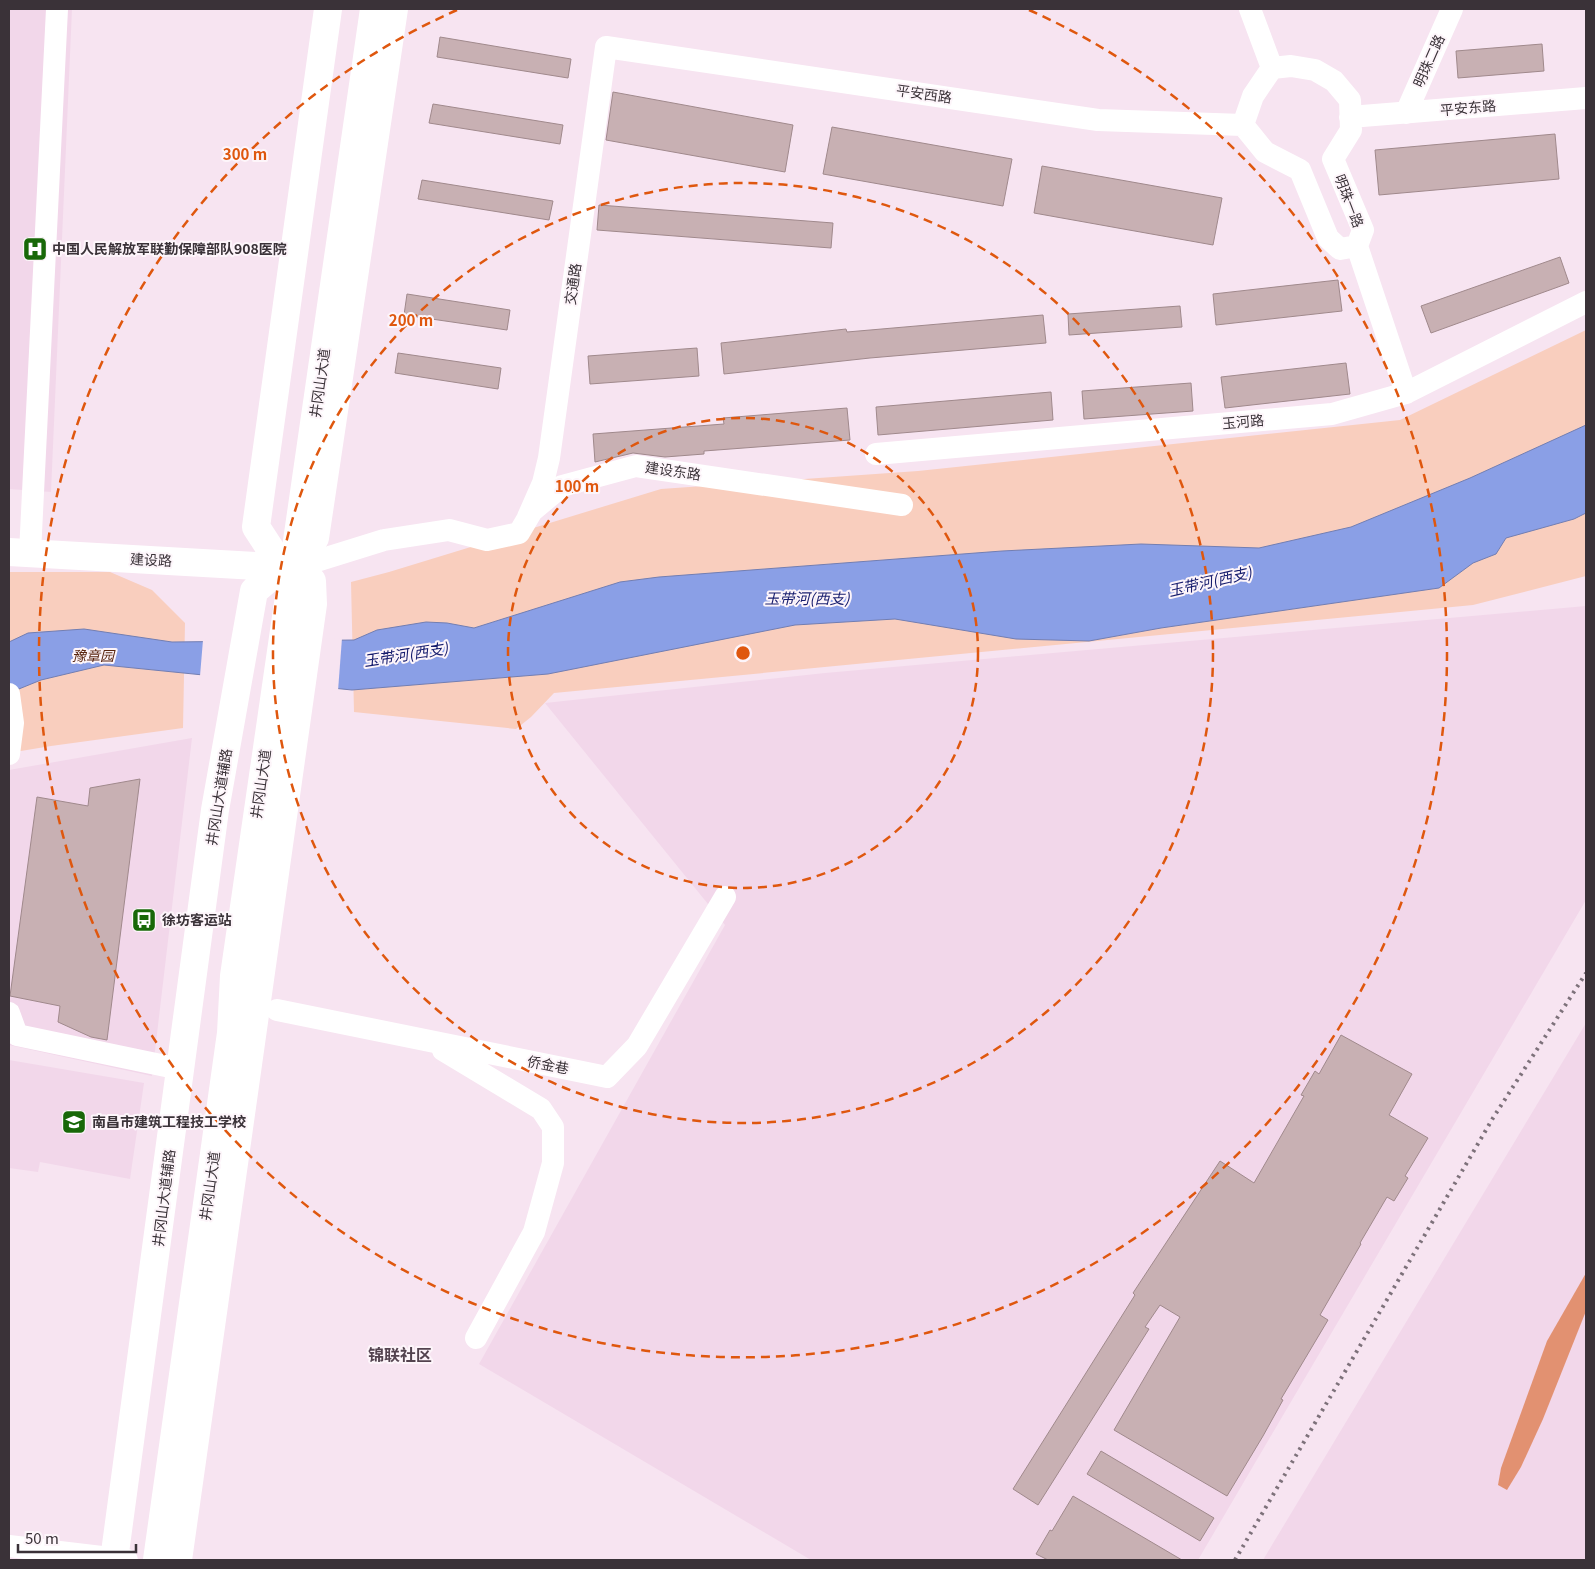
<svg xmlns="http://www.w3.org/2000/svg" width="1595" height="1569" font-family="Georgia,'Noto Sans SC',serif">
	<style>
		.built { fill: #f2d7ea }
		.green { fill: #f9cebe }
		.forest { fill: #e29171 }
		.water { fill: #8a9fe6; stroke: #727eb2 }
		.pier { fill: #f7e4f1 }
		.building { fill: #c8b0b3; stroke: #a0898c }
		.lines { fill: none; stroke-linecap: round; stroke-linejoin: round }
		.minor { stroke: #fff; stroke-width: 22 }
		.major { stroke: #fff; stroke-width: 28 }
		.highway { stroke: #fff; stroke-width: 28 }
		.rail { stroke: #7d717a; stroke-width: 4; stroke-dasharray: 2.5 5; stroke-linecap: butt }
		.ring { fill: none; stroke: #df570e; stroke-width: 2.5; stroke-dasharray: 9 6 }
		.labels { text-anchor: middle; stroke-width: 4; stroke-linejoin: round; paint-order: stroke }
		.street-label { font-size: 14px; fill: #3a3238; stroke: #fdf5fa }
		.poi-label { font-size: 14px; font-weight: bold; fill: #3a3238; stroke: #fdf5fa; text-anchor: start }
		.park-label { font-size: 14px; font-style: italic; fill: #592610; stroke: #fdf5fa }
		.water-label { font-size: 15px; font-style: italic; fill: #161c6d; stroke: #fdf5fa }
		.quarter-label { font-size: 16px; font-weight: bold; fill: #53434f; stroke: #fdf5fa }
		.centre { fill: #df570e; stroke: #fdf5fa; stroke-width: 2.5 }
		.ring-label { font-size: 15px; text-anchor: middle; font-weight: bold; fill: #df570e; stroke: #fdf5fa; stroke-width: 4; stroke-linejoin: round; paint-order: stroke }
	</style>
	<rect width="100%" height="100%" fill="#f7e4f1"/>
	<!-- built -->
	<path class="built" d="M 9,9 L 72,9 L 51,492 L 9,489 Z
		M 1586,606 L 1586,900 L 1198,1560 L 811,1560 L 479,1364 L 725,925 L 545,703 L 825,673 Z
		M 192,738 L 152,1076 L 9,1045 L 9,770 Z
		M 1586,1023 L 1586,1560 L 1263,1560 Z
		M 9,1060 L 144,1083 L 130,1179 L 40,1162 L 38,1172 L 9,1168 Z"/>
	<!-- green -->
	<path class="green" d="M 1586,330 L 1586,576 L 1473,605 L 554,693 L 531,717 L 516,729 L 354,712 L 351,582 L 389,572 L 661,489 L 918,471 L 1400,420 Z
		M 9,572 L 110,572 L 152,590 L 185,623 L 183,728 L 51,746 L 9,753 Z"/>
	<!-- forest -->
	<path class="forest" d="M 1586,1273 L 1586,1311 L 1543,1419 L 1521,1467 L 1507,1490 L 1498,1485 L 1501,1468 L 1547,1341 Z"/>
	<!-- water -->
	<path class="water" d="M 1586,425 L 1586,513 L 1574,519 L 1506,538 L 1496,554 L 1473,563 L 1439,588 L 1161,628 L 1089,641 L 1016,639 L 895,619 L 795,625 L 548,674 L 352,690 L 104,665 L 41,680 L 9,693 L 9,642 L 28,633 L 84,629 L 172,642 L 354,640 L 377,630 L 426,622 L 447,623 L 474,628 L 620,582 L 659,577 L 1002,551 L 1141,544 L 1259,548 L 1351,527 L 1470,478 Z"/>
	<!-- pier -->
	<path class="pier" d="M 342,638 L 338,691 L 200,676 L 203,640 Z"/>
	<!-- building -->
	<path class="building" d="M 440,37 L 571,59 L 568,78 L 437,57 Z
		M 1542,44 L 1544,71 L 1458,78 L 1456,51 Z
		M 613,92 L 793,125 L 785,172 L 606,140 Z
		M 433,104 L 563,125 L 560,144 L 429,123 Z
		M 832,127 L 1012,159 L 1003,206 L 823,174 Z
		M 1555,134 L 1559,179 L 1379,195 L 1375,150 Z
		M 1042,166 L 1222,198 L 1213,245 L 1034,213 Z
		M 422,180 L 553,201 L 549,220 L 418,199 Z
		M 599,205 L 833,223 L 831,248 L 597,230 Z
		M 1560,257 L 1569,283 L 1431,333 L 1421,306 Z
		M 1338,280 L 1342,311 L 1216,325 L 1213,294 Z
		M 407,294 L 510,310 L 507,330 L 404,315 Z
		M 1180,306 L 1182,327 L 1069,335 L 1068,314 Z
		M 1043,315 L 1046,343 L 870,358 L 724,374 L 721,343 L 846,329 L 847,332 Z
		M 697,348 L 699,376 L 590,384 L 588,356 Z
		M 398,353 L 501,368 L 498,389 L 395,373 Z
		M 1346,363 L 1350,394 L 1225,408 L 1221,377 Z
		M 1191,383 L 1193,411 L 1084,419 L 1082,391 Z
		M 1051,392 L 1053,420 L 878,435 L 876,407 Z
		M 847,408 L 850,440 L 704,451 L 704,454 L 665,457 L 633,453 L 595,462 L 593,434 L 724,424 L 723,418 Z
		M 140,779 L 107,1040 L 91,1037 L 58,1022 L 60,1006 L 10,996 L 37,797 L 88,806 L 90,788 Z
		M 1341,1035 L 1412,1074 L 1389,1115 L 1428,1138 L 1405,1176 L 1408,1178 L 1394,1201 L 1387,1197 L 1360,1243 L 1361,1244 L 1320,1315 L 1328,1320 L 1281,1399 L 1283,1400 L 1263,1436 L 1227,1496 L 1114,1430 L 1180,1317 L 1160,1305 L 1145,1327 L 1149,1329 L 1038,1505 L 1013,1489 L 1135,1295 L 1133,1293 L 1220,1161 L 1254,1183 L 1304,1096 L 1301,1095 L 1315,1071 L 1319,1074 Z
		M 1101,1451 L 1214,1518 L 1200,1541 L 1087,1474 Z
		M 1073,1496 L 1182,1560 L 1048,1560 L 1036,1554 L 1050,1530 L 1052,1531 Z"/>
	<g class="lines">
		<!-- minor -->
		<path class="minor" d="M 1250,9 L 1272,68
			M 1291,66 L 1315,70 L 1334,81 L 1350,100 L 1351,130 L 1333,159 L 1363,230 L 1357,246 L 1340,249 L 1328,238 L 1300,170 L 1265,152 L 1243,125 L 1253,96 L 1272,68 Z
			M 1406,113 L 1452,9
			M 1350,117 L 1586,98
			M 1357,246 L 1406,393
			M 876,454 L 1332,414 L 1406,393 L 1586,302
			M 528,517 L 543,483 L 549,458 L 606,47 L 1098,120 L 1243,125
			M 30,553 L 57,9
			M 294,568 L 384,540 L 449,530 L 487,540 L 519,533 L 532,511 L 562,486 L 636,466 L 902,505
			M 9,694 L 13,723 L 9,754
			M 277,1010 L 607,1077 L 637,1046 L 725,897
			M 9,1013 L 17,1035 L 180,1069
			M 443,1050 L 541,1109 L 553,1127 L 553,1163 L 534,1232 L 476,1338
			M 9,1546 L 127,1560"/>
		<!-- major -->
		<path class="major" d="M 9,552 L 292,568
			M 294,568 L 315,538 L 394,9
			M 114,1560 L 215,810 L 254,591 L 282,567 L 256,527 L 328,9
			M 178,1560 L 313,604 L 312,581 L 294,568"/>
		<!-- highway -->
		<path class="highway" d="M 157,1560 L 231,1033 L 234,976 L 374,9"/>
		<!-- rail -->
		<path class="rail" d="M 1235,1560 L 1493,1118 L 1586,973"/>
	</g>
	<!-- distance rings -->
	<g class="ring">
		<circle cx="743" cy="653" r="235"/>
		<circle cx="743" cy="653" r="470"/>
		<path d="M1029 10A704 704 0 1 1 457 10"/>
	</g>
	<!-- icons -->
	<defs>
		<symbol id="hospital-square" viewBox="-11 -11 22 22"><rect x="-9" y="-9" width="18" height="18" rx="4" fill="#186808" stroke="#fdf5fa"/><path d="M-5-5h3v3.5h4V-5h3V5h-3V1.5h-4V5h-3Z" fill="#fff"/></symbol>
		<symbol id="bus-square" viewBox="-11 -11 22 22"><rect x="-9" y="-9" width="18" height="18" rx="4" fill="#186808" stroke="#fdf5fa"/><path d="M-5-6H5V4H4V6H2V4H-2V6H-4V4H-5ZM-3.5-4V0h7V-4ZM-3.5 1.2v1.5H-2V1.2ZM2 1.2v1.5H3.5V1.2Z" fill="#fff"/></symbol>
		<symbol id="school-square" viewBox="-11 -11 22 22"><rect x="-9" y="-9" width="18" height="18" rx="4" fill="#186808" stroke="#fdf5fa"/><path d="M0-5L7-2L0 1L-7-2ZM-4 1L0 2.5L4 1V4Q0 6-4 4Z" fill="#fff"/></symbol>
	</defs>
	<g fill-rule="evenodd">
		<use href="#hospital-square" x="21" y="235" width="28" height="28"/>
		<use href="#bus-square" x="130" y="906" width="28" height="28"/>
		<use href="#school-square" x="60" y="1108" width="28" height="28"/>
	</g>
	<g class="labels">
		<!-- street labels -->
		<g class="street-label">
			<text transform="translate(1429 61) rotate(-66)" y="5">明珠二路</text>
			<text transform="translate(924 94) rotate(8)" y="5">平安西路</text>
			<text transform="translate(1468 108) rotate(-5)" y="5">平安东路</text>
			<text transform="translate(1349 201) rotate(69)" y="5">明珠一路</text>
			<text transform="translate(573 284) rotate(-82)" y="5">交通路</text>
			<text transform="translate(320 383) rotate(-82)" y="5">井冈山大道</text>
			<text transform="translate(1243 422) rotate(-5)" y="5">玉河路</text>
			<text transform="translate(673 471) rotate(8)" y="5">建设东路</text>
			<text transform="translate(151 560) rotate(3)" y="5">建设路</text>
			<text transform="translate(261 784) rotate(-82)" y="5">井冈山大道</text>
			<text transform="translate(219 797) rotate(-81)" y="5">井冈山大道辅路</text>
			<text transform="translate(548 1065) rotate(11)" y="5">侨金巷</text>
			<text transform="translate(210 1186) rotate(-82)" y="5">井冈山大道</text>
			<text transform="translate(164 1198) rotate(-83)" y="5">井冈山大道辅路</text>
		</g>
		<!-- poi labels -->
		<g class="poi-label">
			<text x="52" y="254">中国人民解放军联勤保障部队908医院</text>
			<text x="162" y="925">徐坊客运站</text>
			<text x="92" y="1127">南昌市建筑工程技工学校</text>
		</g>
		<!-- park labels -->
		<g class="park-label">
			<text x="93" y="661">豫章园</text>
		</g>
		<!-- water labels -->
		<g class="water-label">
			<text transform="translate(1210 582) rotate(-13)" y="5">玉带河(西支)</text>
			<text x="807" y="604">玉带河(西支)</text>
			<text transform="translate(406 655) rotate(-9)" y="5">玉带河(西支)</text>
		</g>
		<!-- quarter labels -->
		<g class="quarter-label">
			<text x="400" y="1361">锦联社区</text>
		</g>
	</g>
	<circle cx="743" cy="653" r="8" class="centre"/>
	<g class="ring-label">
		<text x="245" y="160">300 m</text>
		<text x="411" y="326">200 m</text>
		<text x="577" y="492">100 m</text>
	</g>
	<!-- border -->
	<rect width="1595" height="1569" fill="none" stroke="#3a3238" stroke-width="20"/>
	<!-- scale -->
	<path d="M18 1544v8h118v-8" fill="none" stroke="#3a3238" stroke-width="2.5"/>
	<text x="25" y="1544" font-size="15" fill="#3a3238" stroke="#fdf5fa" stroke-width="4" paint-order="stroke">50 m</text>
</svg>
